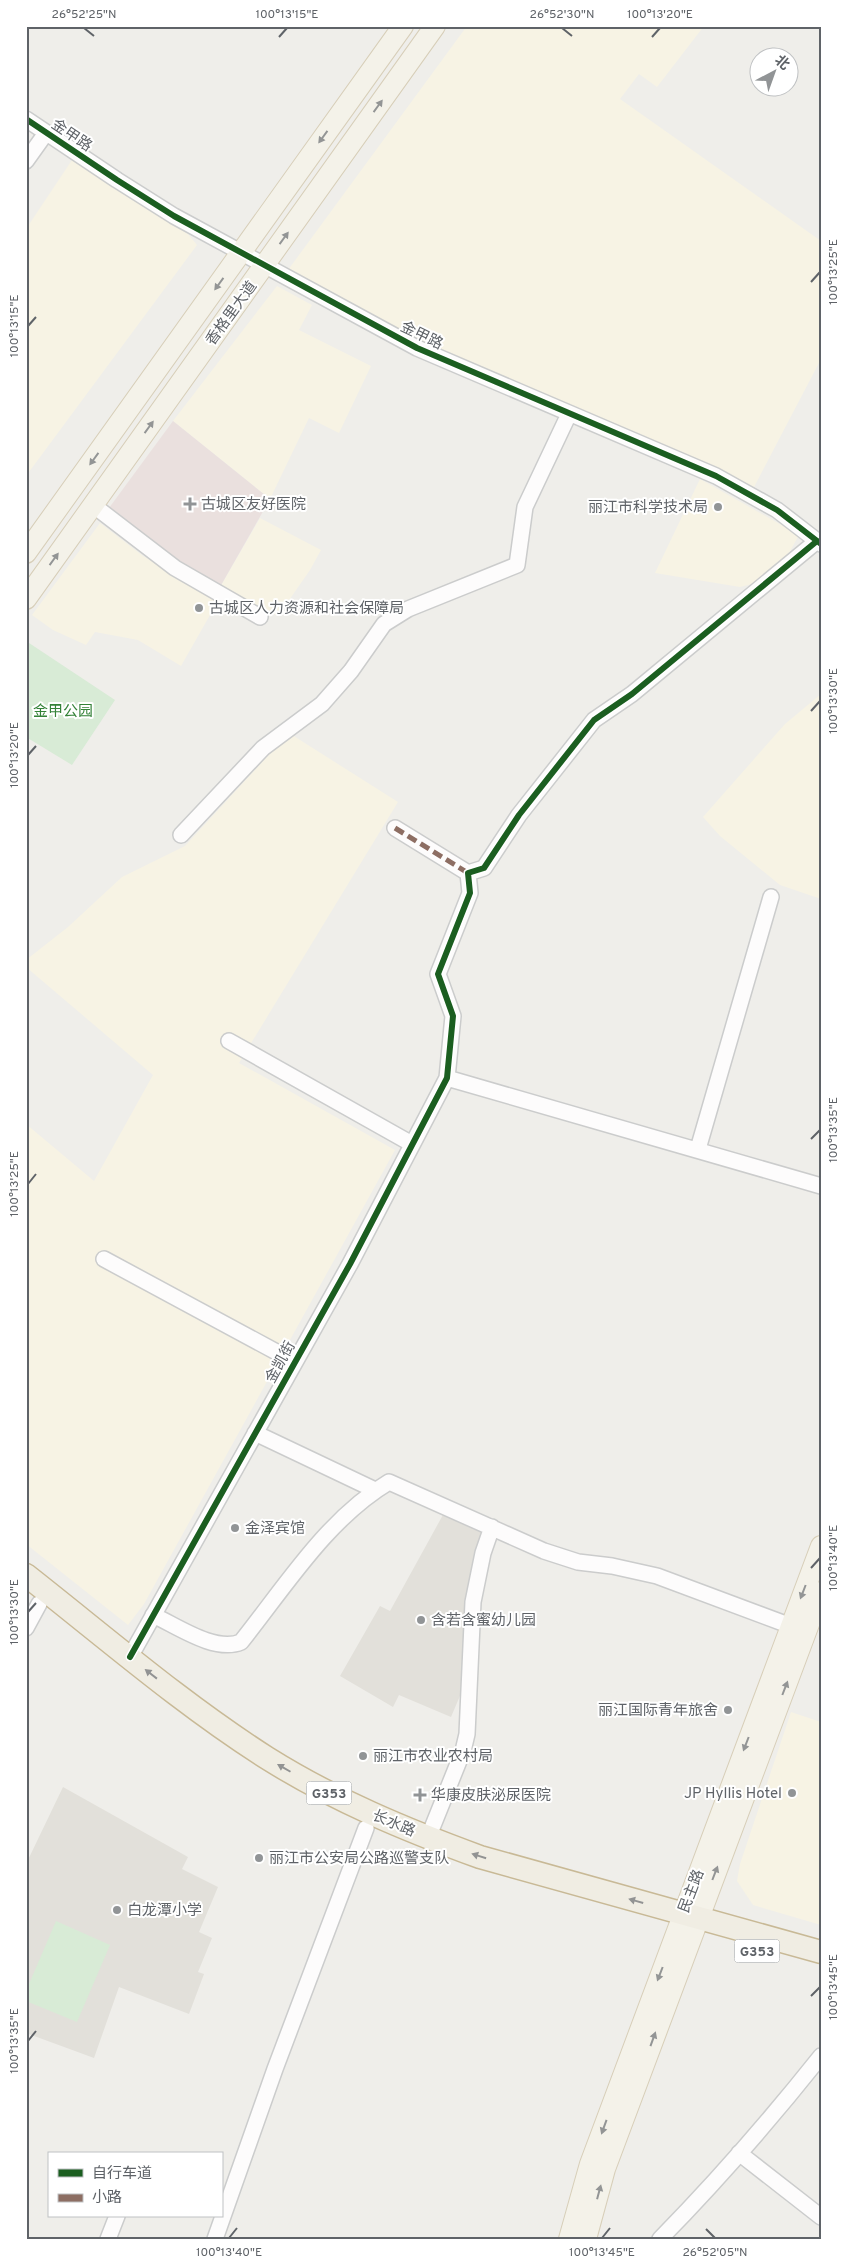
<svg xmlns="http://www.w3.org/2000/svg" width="847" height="2265" font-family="Overpass,'Noto Sans SC',sans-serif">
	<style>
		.commercial { fill: #f7f3e4 }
		.education { fill: #e2e0da }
		.medical { fill: #eae0de }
		.green { fill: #d8ebd6 }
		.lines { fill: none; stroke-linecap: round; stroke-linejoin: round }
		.minor-casing { stroke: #cbcccc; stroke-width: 18 }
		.major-casing { stroke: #d7ceb8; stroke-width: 22 }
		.highway-casing { stroke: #c8b996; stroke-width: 25 }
		.minor { stroke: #fdfcfc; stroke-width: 15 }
		.major { stroke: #f4f2e9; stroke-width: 20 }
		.highway { stroke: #f0ede3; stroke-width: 22 }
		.quiet { stroke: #8d6e63; stroke-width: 5; stroke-dasharray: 10 5; stroke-linecap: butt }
		.cycleway-casing { stroke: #fff; stroke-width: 9 }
		.cycleway { stroke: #1b5e20; stroke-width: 6 }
		.oneway { fill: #939595 }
		.oneway2 { fill: #929393 }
		.ticks { fill: none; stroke: #5f6368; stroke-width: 2 }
		.poi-dot { fill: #919496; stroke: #fff; stroke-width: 2 }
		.labels { text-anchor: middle; stroke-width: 4; stroke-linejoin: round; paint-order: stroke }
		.shield { fill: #fff; stroke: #8f9295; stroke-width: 1 }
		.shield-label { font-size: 14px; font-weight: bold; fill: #5f6368 }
		.street-label { font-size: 15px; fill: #5f6368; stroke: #fff }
		.poi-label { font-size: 15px; fill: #5f6368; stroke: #fff; text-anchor: start }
		.park-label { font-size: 15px; fill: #348238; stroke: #fff }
		.neatline { fill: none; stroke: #5f6368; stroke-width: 2 }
		.ticks-label { font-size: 12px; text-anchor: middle; fill: #5f6368 }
	</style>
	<rect width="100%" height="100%" fill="#efeeea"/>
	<!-- commercial -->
	<path class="commercial" d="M 467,26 L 704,26 L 657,87 L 639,74 L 620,99 L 821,241 L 821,359 L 753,489 L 488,374 L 389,326 L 288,270 Z
		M 72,160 L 188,234 L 197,245 L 26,476 L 26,229 Z
		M 277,286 L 312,305 L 299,330 L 371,366 L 339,433 L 309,418 L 270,499 L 173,421 Z
		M 700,479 L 799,535 L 779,571 L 760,582 L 740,587 L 655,573 Z
		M 260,518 L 321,550 L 310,570 L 278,616 L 220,587 Z
		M 100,523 L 143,556 L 218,601 L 181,666 L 138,640 L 95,632 L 86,645 L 53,630 L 32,615 Z
		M 821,694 L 821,899 L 780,885 L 720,836 L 703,817 L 785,724 Z
		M 289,733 L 398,802 L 239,1063 L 395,1150 L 144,1604 L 128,1625 L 26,1544 L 26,1124 L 94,1181 L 153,1075 L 26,967 L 26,960 L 68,927 L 122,877 L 185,846 Z
		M 791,1712 L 821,1722 L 821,1925 L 753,1905 L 737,1881 L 740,1864 Z"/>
	<!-- education -->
	<path class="education" d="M 444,1513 L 486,1532 L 465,1684 L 451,1717 L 399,1695 L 393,1707 L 340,1676 L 380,1606 L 390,1611 Z
		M 63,1787 L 188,1857 L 182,1869 L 218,1887 L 199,1932 L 212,1938 L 198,1972 L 204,1974 L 189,2014 L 119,1987 L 94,2058 L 26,2033 L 26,1884 L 29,1878 L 26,1877 L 26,1864 Z"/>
	<!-- medical -->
	<path class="medical" d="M 173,421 L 270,499 L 220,587 L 189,569 L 109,508 Z"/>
	<!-- green -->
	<path class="green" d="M 26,641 L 115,700 L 72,765 L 26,737 Z
		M 56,1921 L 110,1945 L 77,2022 L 26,2001 L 26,1991 Z"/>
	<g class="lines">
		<defs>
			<path id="minor" d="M 26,119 L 117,180 L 174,216 L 417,348 L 716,476 L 777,510 L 821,544
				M 26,161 L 46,133
				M 93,505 L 175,568 L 260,617
				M 395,828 L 468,873
				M 181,835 L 263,748 L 322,704 L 351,671 L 384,624 L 408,609 L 517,565 L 525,507 L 569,414
				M 229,1041 L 412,1144
				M 447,1078 L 821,1186
				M 698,1149 L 771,897
				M 104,1259 L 295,1362
				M 255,1433 L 375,1490
				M 153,1615 C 177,1626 215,1653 241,1642 C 285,1587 327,1519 389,1482 L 544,1551 L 578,1562 L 612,1566 L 657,1576 L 791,1626
				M 26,1628 L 39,1604
				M 130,1657 L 350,1264 L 447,1078 L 453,1016 L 438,974 L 470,893 L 468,873 L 484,868 L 519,815 L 594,720 L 632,694 L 817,541
				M 428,1838 L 463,1751 L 467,1734 L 473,1602 L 483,1553 L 492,1527
				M 739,2153 L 821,2217
				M 108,2239 L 117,2216
				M 215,2239 L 275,2069 L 366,1828
				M 660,2239 C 717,2181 770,2120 821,2056"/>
			<path id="major" d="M 26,553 L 403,26
				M 26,599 L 435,26
				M 569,2239 L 590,2164 L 821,1546
				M 586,2239 L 605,2169 L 821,1592"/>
			<path id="highway" d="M 26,1575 C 105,1637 182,1704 267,1758 C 334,1800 406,1830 480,1857 L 821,1952"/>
		</defs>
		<!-- minor casing -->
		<use href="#minor" class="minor-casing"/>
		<!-- major casing -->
		<use href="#major" class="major-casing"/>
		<!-- highway casing -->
		<use href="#highway" class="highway-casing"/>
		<!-- minor -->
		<use href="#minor" class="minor"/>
		<!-- major -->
		<use href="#major" class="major"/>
		<!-- highway -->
		<use href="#highway" class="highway"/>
		<!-- quiet -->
		<path class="quiet" d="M 395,828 L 468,873"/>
		<defs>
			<path id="cycleway" d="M 26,119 L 117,180 L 174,216 L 417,348 L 716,476 L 777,510 L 821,544
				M 130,1657 L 350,1264 L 447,1078 L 453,1016 L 438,974 L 470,893 L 468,873 L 484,868 L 519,815 L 594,720 L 632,694 L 817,541"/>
		</defs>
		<!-- cycleway casing -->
		<use href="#cycleway" class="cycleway-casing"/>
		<!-- cycleway -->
		<use href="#cycleway" class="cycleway"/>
	</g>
	<!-- one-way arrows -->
	<defs><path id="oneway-solid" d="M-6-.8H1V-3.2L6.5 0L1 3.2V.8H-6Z" transform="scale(1.25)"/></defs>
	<g class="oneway">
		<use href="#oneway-solid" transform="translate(378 106) rotate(-54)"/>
		<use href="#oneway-solid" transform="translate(323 137) rotate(126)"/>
		<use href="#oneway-solid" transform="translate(284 238) rotate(-54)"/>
		<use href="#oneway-solid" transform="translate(219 284) rotate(126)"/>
		<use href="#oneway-solid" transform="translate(149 427) rotate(-54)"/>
		<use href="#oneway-solid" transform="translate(94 459) rotate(126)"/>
		<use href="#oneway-solid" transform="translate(54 559) rotate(-54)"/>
		<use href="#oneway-solid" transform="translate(803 1592) rotate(111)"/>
		<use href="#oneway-solid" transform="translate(785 1688) rotate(-69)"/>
		<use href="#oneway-solid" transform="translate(746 1744) rotate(111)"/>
		<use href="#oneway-solid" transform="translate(715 1873) rotate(-69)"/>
		<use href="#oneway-solid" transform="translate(660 1974) rotate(111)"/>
		<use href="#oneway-solid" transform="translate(653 2039) rotate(-70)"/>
		<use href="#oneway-solid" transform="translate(604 2127) rotate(110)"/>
		<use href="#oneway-solid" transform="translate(599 2192) rotate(-75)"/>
	</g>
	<g class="oneway2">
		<use href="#oneway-solid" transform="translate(151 1674) rotate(-142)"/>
		<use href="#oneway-solid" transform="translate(284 1768) rotate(-150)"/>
		<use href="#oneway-solid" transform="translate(479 1856) rotate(-162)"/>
		<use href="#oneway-solid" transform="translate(636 1901) rotate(-164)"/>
	</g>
	<!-- ticks -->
	<path class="ticks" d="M 84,28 L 94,36M 562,28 L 572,36M 279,37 L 287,28M 652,37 L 660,28M 811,282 L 820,272M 28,326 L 36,317M 811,711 L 820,701M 28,755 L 36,746M 811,1139 L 820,1130M 28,1184 L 36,1174M 811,1568 L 820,1558M 28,1612 L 36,1603M 811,1996 L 820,1987M 28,2041 L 36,2031M 706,2229 L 715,2238M 229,2238 L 237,2228M 602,2238 L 610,2228"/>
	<!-- markers -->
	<g class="poi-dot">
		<path d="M187.5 496.5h5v5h5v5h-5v5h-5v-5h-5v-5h5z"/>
		<circle cx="718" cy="507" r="5"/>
		<circle cx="199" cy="608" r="5"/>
		<circle cx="235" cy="1528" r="5"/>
		<circle cx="421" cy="1620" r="5"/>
		<circle cx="728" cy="1710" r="5"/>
		<circle cx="363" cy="1756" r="5"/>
		<circle cx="792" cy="1793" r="5"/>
		<path d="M417.5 1787.5h5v5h5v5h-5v5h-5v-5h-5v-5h5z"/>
		<circle cx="259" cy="1858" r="5"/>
		<circle cx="117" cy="1910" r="5"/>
	</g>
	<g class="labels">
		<!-- shield labels -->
		<g class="shield">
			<rect x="306.5" y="1781.5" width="45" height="23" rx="4"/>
			<rect x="734.5" y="1939.5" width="45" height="23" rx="4"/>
		</g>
		<g class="shield-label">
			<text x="329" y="1798">G353</text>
			<text x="757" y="1956">G353</text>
		</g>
		<!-- street labels -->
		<g class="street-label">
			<text transform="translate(72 135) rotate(34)" y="5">金甲路</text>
			<text transform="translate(231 313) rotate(-54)" y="5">香格里大道</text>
			<text transform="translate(422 335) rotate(26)" y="5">金甲路</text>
			<text transform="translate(280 1362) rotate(-61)" y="5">金凯街</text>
			<text transform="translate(394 1823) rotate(23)" y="5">长水路</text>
			<text transform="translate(691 1891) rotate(-69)" y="5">民主路</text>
		</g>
		<!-- poi labels -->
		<g class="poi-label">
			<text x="201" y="509">古城区友好医院</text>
			<text x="708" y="512" text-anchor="end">丽江市科学技术局</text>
			<text x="209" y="613">古城区人力资源和社会保障局</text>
			<text x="245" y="1533">金泽宾馆</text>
			<text x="431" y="1625">含若含蜜幼儿园</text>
			<text x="718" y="1715" text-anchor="end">丽江国际青年旅舍</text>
			<text x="373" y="1761">丽江市农业农村局</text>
			<text x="782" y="1798" text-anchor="end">JP Hyllis Hotel</text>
			<text x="431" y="1800">华康皮肤泌尿医院</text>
			<text x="269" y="1863">丽江市公安局公路巡警支队</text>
			<text x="127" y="1915">白龙潭小学</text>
		</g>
		<!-- park labels -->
		<g class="park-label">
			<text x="63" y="716">金甲公园</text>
		</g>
	</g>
	<!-- border -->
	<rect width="847" height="2265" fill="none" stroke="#ffffff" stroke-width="55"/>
	<!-- legend -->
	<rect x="48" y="2152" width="175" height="65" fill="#ffffff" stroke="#bfc1c3"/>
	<rect x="58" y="2169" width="25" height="8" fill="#1b5e20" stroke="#bfc1c3"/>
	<text x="92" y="2178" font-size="15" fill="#5f6368">自行车道</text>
	<rect x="58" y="2194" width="25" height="8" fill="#8d6e63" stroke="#bfc1c3"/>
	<text x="92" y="2202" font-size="15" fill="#5f6368">小路</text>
	<!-- north arrow -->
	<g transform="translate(774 72) rotate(41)"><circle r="24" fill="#ffffff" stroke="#bfc1c3"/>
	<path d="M0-4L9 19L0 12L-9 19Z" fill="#919496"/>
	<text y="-8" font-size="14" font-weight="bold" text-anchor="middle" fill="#5f6368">北</text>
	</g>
	<rect x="28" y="28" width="792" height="2210" class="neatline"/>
	<g class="ticks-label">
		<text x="84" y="18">26°52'25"N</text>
		<text x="287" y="18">100°13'15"E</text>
		<text x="562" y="18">26°52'30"N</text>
		<text x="660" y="18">100°13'20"E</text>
		<text transform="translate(833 272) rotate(-90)" y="4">100°13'25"E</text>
		<text transform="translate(14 326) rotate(-90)" y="4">100°13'15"E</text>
		<text transform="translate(833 701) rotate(-90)" y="4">100°13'30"E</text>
		<text transform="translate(14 755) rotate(-90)" y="4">100°13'20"E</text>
		<text transform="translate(833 1130) rotate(-90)" y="4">100°13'35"E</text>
		<text transform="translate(14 1184) rotate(-90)" y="4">100°13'25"E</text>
		<text transform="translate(833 1558) rotate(-90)" y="4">100°13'40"E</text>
		<text transform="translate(14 1612) rotate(-90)" y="4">100°13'30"E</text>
		<text transform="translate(833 1987) rotate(-90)" y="4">100°13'45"E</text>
		<text transform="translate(14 2041) rotate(-90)" y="4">100°13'35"E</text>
		<text x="229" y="2256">100°13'40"E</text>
		<text x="602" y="2256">100°13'45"E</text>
		<text x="715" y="2256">26°52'05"N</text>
	</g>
</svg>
